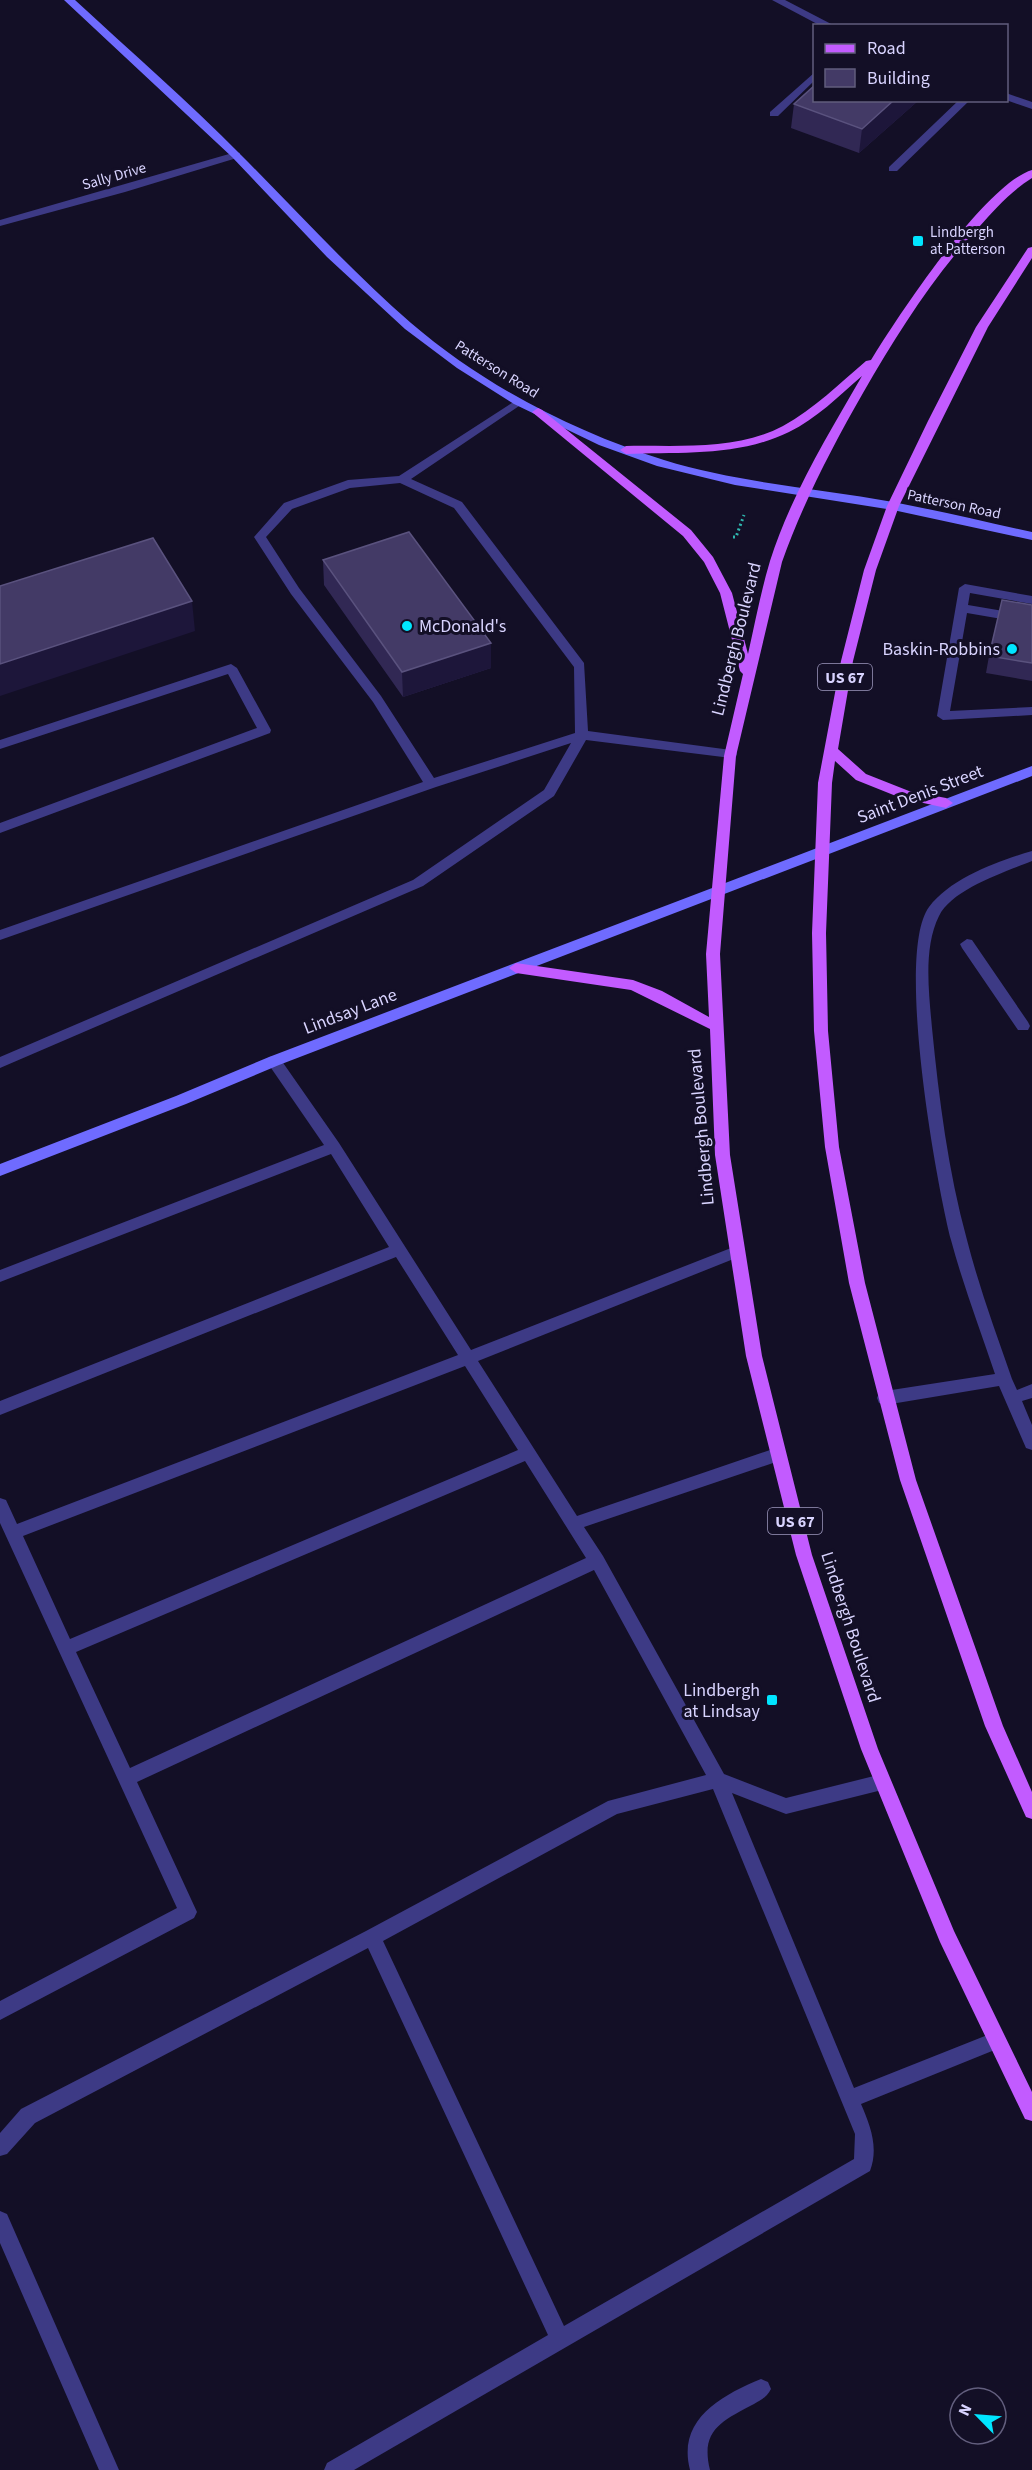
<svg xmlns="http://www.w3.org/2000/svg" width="1032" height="2470" font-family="'Source Sans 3',sans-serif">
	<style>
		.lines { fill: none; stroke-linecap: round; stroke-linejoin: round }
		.path { stroke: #2fb8b0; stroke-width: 3; stroke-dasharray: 2 3; stroke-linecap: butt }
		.lane { fill: #3d3a85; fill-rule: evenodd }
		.street { fill: #3d3a85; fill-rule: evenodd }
		.secondary { fill: #6f6bff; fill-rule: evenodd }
		.primary { fill: #c25bff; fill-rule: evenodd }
		.wall { fill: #312854 }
		.shaded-wall { fill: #1d163a }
		.building { fill: #433a66; stroke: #5a527e; stroke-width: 1.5 }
		.poi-dot { fill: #00e5ff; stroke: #130f26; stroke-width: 2 }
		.labels { text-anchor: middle; stroke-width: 6; stroke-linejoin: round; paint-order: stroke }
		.far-street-label { font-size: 15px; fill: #d9d4ff; stroke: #130f26 }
		.far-poi-label { font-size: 15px; fill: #d9d4ff; stroke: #130f26; text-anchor: start }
		.shield { fill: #130f26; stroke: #9e99be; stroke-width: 1.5 }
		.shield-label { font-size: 16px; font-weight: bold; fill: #d9d4ff }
		.poi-label { font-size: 18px; fill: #d9d4ff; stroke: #130f26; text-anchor: end }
		.street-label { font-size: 18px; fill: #d9d4ff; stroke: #130f26 }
	</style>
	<rect width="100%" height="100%" fill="#130f26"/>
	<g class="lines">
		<!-- path -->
		<path class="path" d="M 733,537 L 736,537 L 744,515"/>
		<!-- lane -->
		<path class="lane" d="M 772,0 L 785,0 L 835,26 L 821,26 Z
			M 814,73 L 814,81 L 778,116 L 770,116 L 770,112 Z
			M 1006,93 L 1032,102 L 1032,109 L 1006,100 Z
			M 959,100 L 970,100 L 897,171 L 889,171 L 889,167 Z
			M 518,399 L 524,402 L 522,404 L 411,479 L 462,502 L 584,663 L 588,731 L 731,750 L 736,751 L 737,754 L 736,757 L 731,758 L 586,740 L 554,796 L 423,886 L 0,1068 L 0,1057 L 413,880 L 544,790 L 571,743 L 436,787 L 0,940 L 0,930 L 423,782 L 373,702 L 291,594 L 254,537 L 284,503 L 348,480 L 399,476 ZM 400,483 L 454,508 L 574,667 L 575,733 L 434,778 L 381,696 L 299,588 L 266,537 L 292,509 L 350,488 Z
			M 965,584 L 1032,596 L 1032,604 L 970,593 L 968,605 L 1032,616 L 1032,624 L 967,613 L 950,711 L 1032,707 L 1032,715 L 943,720 L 937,716 L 959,588 Z
			M 231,664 L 237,668 L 271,730 L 270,733 L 0,833 L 0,823 L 257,728 L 228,674 L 0,749 L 0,740 Z
			M 1032,851 L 1032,861 C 1005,872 952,889 939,916 C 923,948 929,994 932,1028 C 939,1099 948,1171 967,1240 C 979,1287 996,1333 1012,1379 L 1017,1390 L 1032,1384 L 1032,1398 L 1022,1401 L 1032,1425 L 1032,1450 L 1026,1448 L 999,1386 L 885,1405 L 879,1403 L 877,1398 L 879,1393 L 885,1391 L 995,1374 C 980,1329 963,1285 951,1240 C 936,1181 895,953 929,907 C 951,878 998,861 1032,851 Z
			M 967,939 L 972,940 L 1028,1022 L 1030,1026 L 1028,1030 L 1018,1030 L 962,948 L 960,944 Z
			M 274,1056 L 279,1057 L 339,1143 L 471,1350 L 731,1248 L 741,1248 L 744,1252 L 741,1256 L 478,1361 L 577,1516 L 776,1448 L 782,1450 L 784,1455 L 782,1460 L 584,1527 L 603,1556 L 724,1774 L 786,1798 L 882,1774 L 888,1776 L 891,1782 L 888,1788 L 882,1790 L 786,1814 L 732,1793 L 854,2088 L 995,2032 L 1002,2035 L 1004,2041 L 1002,2047 L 861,2104 C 870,2125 879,2147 870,2171 L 354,2470 L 324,2470 L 327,2463 L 548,2335 L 368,1948 L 35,2123 L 7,2154 L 0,2156 L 0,2133 L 21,2109 L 366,1931 L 608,1801 L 706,1775 L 594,1570 L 137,1782 L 197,1912 L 194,1918 L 0,2020 L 0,2001 L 177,1908 L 0,1523 L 0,1498 L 6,1500 L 17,1524 L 458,1355 L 396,1257 L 0,1415 L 0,1401 L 389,1247 L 331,1154 L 0,1282 L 0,1270 L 324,1145 L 269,1065 L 267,1061 L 269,1057 ZM 465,1366 L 518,1450 L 70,1639 L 23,1536 ZM 525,1461 L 586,1558 L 130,1768 L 76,1652 ZM 713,1789 L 855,2134 L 854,2159 L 564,2326 L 383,1941 L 617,1814 Z
			M 0,2211 L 7,2214 L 119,2470 L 99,2470 L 0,2243 Z
			M 761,2379 L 768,2382 L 771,2389 C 767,2397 762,2399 754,2404 C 722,2421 700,2430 710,2470 L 690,2470 C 677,2420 720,2396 761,2379 Z"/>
		<!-- street -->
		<path class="street" d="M 236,152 L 240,153 L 240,157 L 125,192 L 0,226 L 0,220 Z"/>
		<!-- secondary -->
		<path class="secondary" d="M 64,0 L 75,0 C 130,51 188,101 241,155 C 297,211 350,270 411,323 C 483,385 574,432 664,460 C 738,483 817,488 893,502 C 940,511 986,522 1032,532 L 1032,540 L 893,510 L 735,485 L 657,466 L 599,445 L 514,404 L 457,368 L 405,329 L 327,257 L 232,157 Z
			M 1032,766 L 1032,776 L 279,1065 L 186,1104 L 0,1176 L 0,1164 L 176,1096 L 269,1057 Z"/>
		<!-- primary -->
		<path class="primary" d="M 1032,170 L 1032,178 C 1011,191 995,209 979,227 C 933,277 897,334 863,393 C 832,447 803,503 782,562 L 736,756 L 720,954 L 730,1155 L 762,1356 L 812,1555 L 878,1749 L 954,1931 L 1032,2092 L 1032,2121 L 1025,2119 L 940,1942 L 861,1749 L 796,1555 L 746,1356 L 715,1155 L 710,1029 L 631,990 L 516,973 L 509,968 L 516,963 L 633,980 L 662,991 L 709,1017 L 706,954 L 724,756 L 743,674 L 740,671 L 720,593 L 704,562 L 683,536 L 532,412 L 538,408 L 542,410 L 691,530 L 713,557 L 732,593 L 748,654 C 755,623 761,591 770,561 C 791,495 828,435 862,376 C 839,396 816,419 789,432 C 738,457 680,452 626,454 L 620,450 L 626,446 C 678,445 736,451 783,426 C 814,409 840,383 866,361 L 871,360 C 898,316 985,184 1032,170 Z
			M 1032,247 L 1032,258 L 988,327 L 899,506 L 876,570 L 853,661 L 838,749 L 866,774 L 909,791 L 946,798 L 953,803 L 946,808 L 901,798 L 856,780 L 835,761 L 832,783 L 826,933 L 828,1031 L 839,1147 L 865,1283 L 916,1480 L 1003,1726 L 1032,1792 L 1032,1819 L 1026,1817 L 985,1726 L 900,1480 L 849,1283 L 825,1147 L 814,1031 L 812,933 L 818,783 L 841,661 L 864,570 L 887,506 L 928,421 L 976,327 L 1028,248 Z"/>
	</g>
	<!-- wall -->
	<path class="wall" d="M 919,100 L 859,153 L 791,128 L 794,104 Z
		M 323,560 L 491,668 L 403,697 L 324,585 Z
		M 1032,605 L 1032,681 L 986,673 L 989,656 Z"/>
	<!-- shaded-wall -->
	<path class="shaded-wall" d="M 894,100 L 919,100 L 859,153 L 862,129 Z
		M 192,601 L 195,631 L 0,696 L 0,664 Z
		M 491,643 L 491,668 L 403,697 L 402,672 Z"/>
	<!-- building -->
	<path class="building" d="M 814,86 L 814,100 L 894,100 L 862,129 L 794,104 Z
		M 409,532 L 491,643 L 402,672 L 323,560 Z
		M 153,538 L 192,601 L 0,664 L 0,586 Z
		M 1002,600 L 1032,605 L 1032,663 L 989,656 Z"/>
	<!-- markers -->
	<g class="poi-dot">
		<rect x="912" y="235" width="12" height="12" rx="3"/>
		<circle cx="407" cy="626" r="6"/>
		<circle cx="1012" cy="649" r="6"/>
		<rect x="766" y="1694" width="12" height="12" rx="3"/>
	</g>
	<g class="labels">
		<!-- far-street labels -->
		<g class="far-street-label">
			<text transform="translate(114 176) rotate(-16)" y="5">Sally Drive</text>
			<text transform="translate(497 369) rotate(32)" y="5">Patterson Road</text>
			<text transform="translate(954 504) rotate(12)" y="5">Patterson Road</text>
		</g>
		<!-- far-poi labels -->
		<g class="far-poi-label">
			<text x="930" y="237">Lindbergh<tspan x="930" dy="17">at Patterson</tspan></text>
		</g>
		<!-- shield labels -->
		<g class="shield">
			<rect x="818" y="664" width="54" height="26" rx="4.5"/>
			<rect x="768" y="1508" width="54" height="26" rx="4.5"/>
		</g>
		<g class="shield-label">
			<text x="845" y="683">US 67</text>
			<text x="795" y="1527">US 67</text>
		</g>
		<!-- poi labels -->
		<g class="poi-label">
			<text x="419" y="632" text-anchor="start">McDonald's</text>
			<text x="1000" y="655">Baskin-Robbins</text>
			<text x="760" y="1696">Lindbergh<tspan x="760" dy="21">at Lindsay</tspan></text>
		</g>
		<!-- street labels -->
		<g class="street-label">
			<text transform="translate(736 639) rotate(-76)" y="6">Lindbergh Boulevard</text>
			<text transform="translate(920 794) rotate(-21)" y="6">Saint Denis Street</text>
			<text transform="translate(350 1011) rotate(-21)" y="6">Lindsay Lane</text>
			<text transform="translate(701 1127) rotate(-95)" y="6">Lindbergh Boulevard</text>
			<text transform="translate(851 1627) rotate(72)" y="6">Lindbergh Boulevard</text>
		</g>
	</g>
	<!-- legend -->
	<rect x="813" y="24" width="195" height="78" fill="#130f26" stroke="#625e7d" stroke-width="1.5"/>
	<rect x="825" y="44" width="30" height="9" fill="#c25bff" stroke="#625e7d" stroke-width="1.5"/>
	<text x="867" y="54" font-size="18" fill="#d9d4ff">Road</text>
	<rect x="825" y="69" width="30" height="18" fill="#433a66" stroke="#625e7d" stroke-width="1.5"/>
	<text x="867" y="84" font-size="18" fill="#d9d4ff">Building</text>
	<!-- north arrow -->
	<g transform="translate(978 2416) rotate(295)"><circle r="28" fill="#130f26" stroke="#625e7d" stroke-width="1.5"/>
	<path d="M0-4.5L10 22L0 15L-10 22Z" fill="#00e5ff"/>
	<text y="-9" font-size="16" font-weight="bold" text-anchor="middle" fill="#d9d4ff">N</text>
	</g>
</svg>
